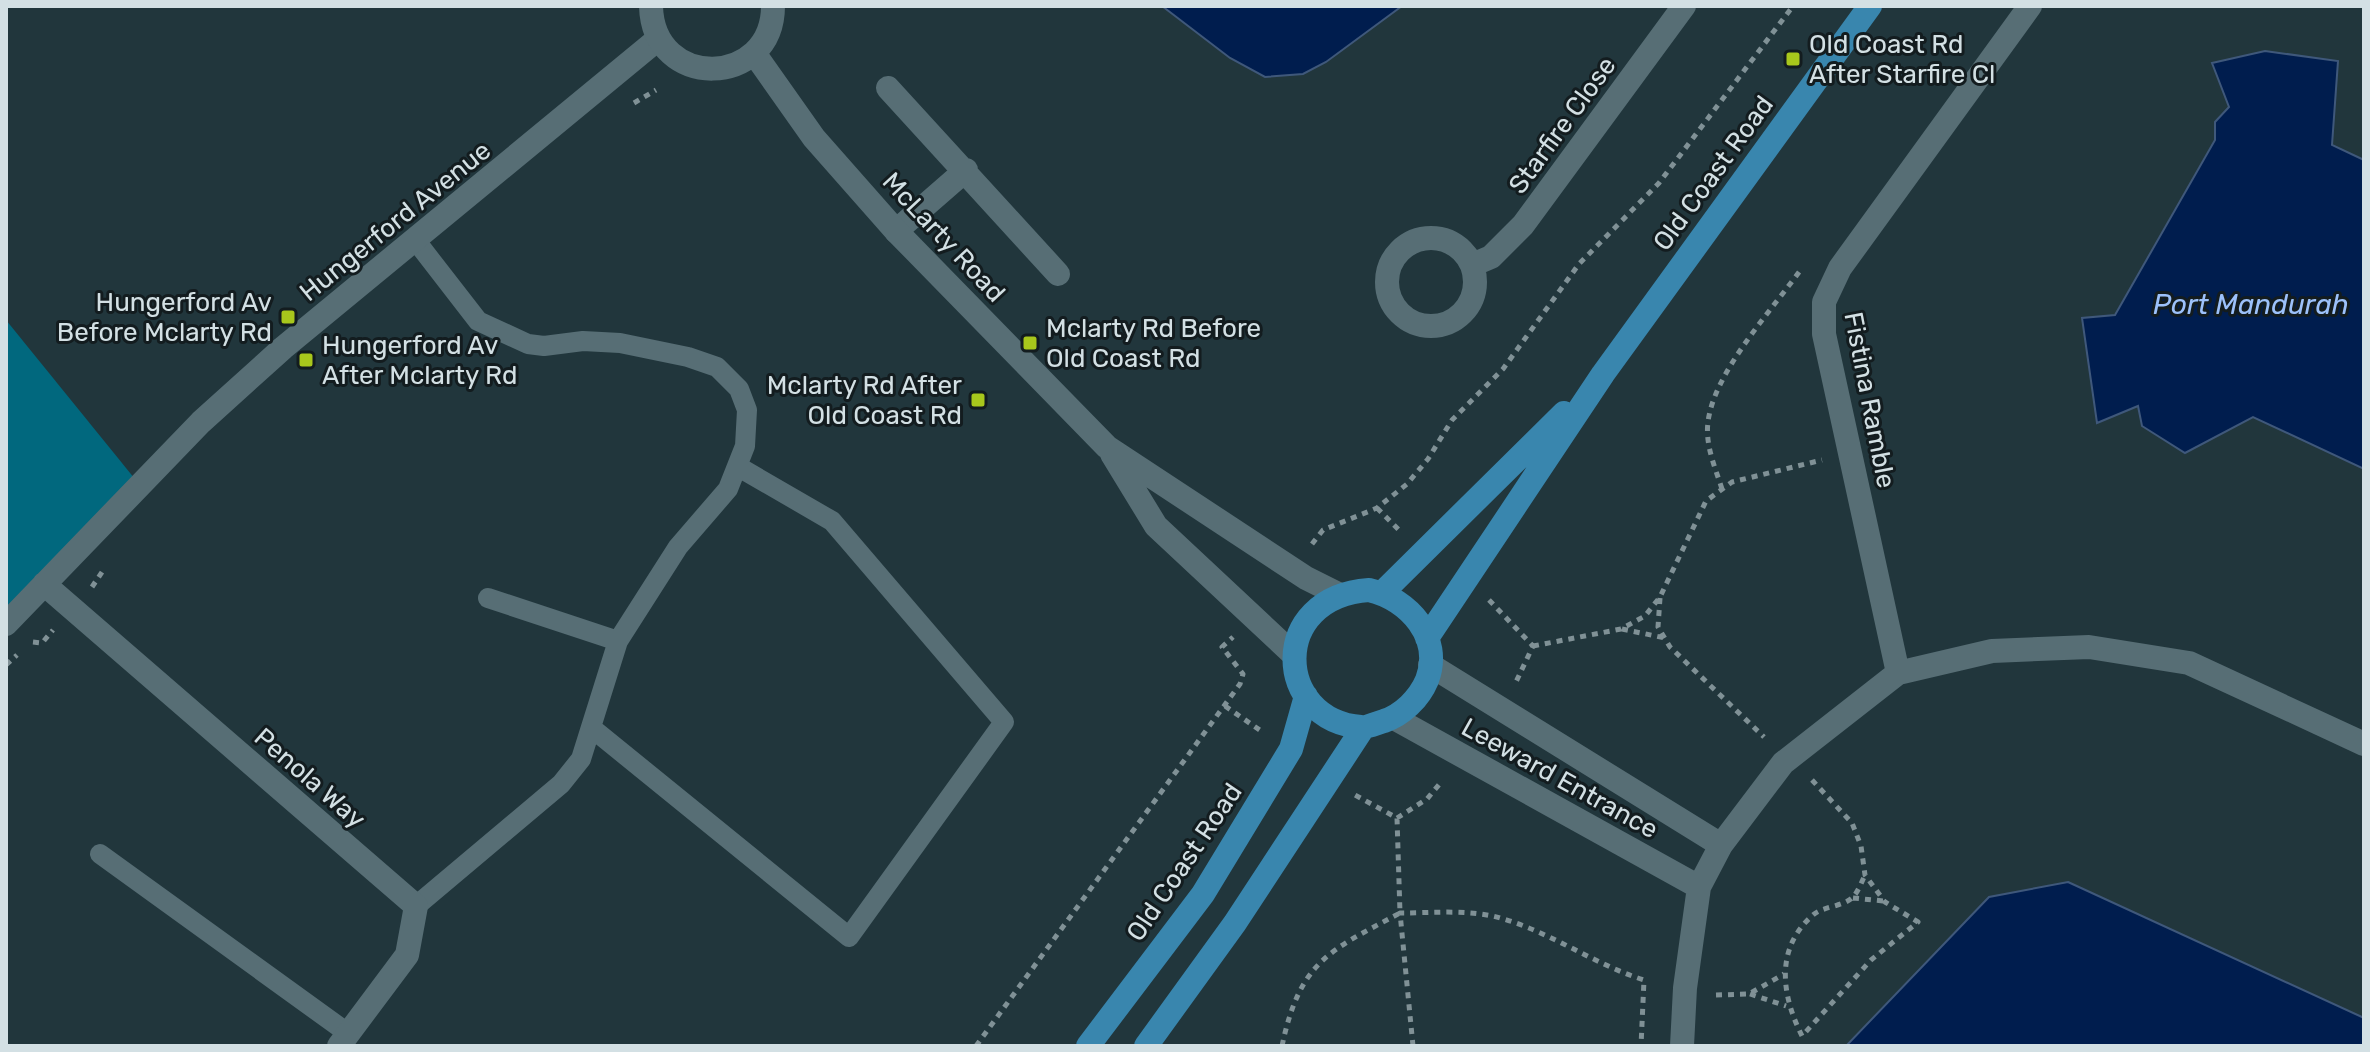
<svg xmlns="http://www.w3.org/2000/svg" width="2370" height="1052" font-family="Rubik,sans-serif">
	<style>
		.green { fill: #01687e }
		.water { fill: #001d4e; stroke: #3f587b; stroke-width: 2 }
		.lines { fill: none; stroke-linecap: round; stroke-linejoin: round }
		.path { stroke: #809196; stroke-width: 5; stroke-dasharray: 6 6; stroke-linecap: butt }
		.service { stroke: #576e75; stroke-width: 20 }
		.minor { stroke: #576e75; stroke-width: 24 }
		.tertiary { stroke: #576e75; stroke-width: 24 }
		.primary { stroke: #3986ae; stroke-width: 24 }
		.poi-dot { fill: #a8c71c; stroke: #131c1f; stroke-width: 3 }
		.labels { text-anchor: middle; stroke-width: 6; stroke-linejoin: round; paint-order: stroke }
		.poi-label { font-size: 26px; fill: #d3e0e4; stroke: #131c1f; text-anchor: start }
		.street-label { font-size: 26px; fill: #d3e0e4; stroke: #131c1f }
		.water-label { font-size: 28px; font-style: italic; fill: #9cc1fa; stroke: #131c1f }
	</style>
	<rect width="100%" height="100%" fill="#21363c"/>
	<!-- green -->
	<path class="green" d="M 6,320 L 139,484 L 6,623 Z"/>
	<!-- water -->
	<path class="water" d="M 1162,6 L 1402,6 L 1326,62 L 1303,74 L 1265,77 L 1230,58 Z
		M 2265,51 L 2338,61 L 2332,145 L 2364,160 L 2364,469 L 2253,417 L 2185,453 L 2142,426 L 2138,406 L 2097,423 L 2082,318 L 2115,315 L 2215,140 L 2215,122 L 2229,107 L 2212,63 Z
		M 2068,882 L 2364,1018 L 2364,1046 L 1846,1046 L 1989,897 Z"/>
	<g class="lines">
		<!-- path -->
		<path class="path" d="M 634,103 L 656,90
			M 1722,489 C 1715,467 1705,445 1708,422 C 1714,372 1772,310 1802,268
			M 1377,508 L 1402,533
			M 1312,544 L 1323,530 L 1377,508 L 1407,484 L 1428,459 L 1452,420 L 1503,369 L 1579,264 L 1659,183 L 1793,6
			M 92,587 L 104,569
			M 1660,598 L 1658,627 L 1670,647 L 1764,737
			M 1489,600 L 1533,646 L 1515,684
			M 1622,629 L 1665,638
			M 33,642 L 42,643 L 53,630
			M 1533,646 L 1621,629 L 1645,616 L 1660,597 L 1706,501 L 1732,482 L 1822,460
			M 6,665 L 17,655
			M 1225,706 L 1264,733
			M 1812,780 L 1852,823 L 1861,846 L 1865,875 L 1885,902 L 1918,922 L 1871,960 L 1802,1036 C 1782,996 1774,949 1813,915 C 1823,906 1843,907 1853,897 C 1858,892 1862,881 1865,875
			M 1397,818 L 1427,799 L 1442,781
			M 1853,898 L 1884,901
			M 1750,994 L 1786,1006
			M 1716,995 L 1749,994 L 1784,974
			M 976,1046 L 1240,684 L 1243,674 L 1222,647 L 1233,637
			M 1282,1046 C 1300,961 1329,951 1400,913 L 1397,818 L 1355,795
			M 1413,1046 L 1400,913 C 1431,913 1470,909 1500,918 C 1551,932 1593,964 1644,980 L 1641,1046"/>
		<!-- service -->
		<path class="service" d="M 416,241 L 478,321 L 528,344 L 544,346 L 583,341 L 620,343 L 688,357 L 717,367 L 739,389 L 747,410 L 745,446 L 728,489 L 678,547 L 618,641 L 581,759 L 561,784 L 416,906
			M 488,598 L 618,641
			M 593,729 L 849,937 L 1004,722 L 832,521 L 737,466
			M 100,854 L 349,1034"/>
		<!-- minor -->
		<path class="minor" d="M 888,88 L 1058,274
			M 896,231 L 966,170
			M1387 282a44 44 0 1 1 88 0a44 44 0 1 1-88 0Z
			M 1472,265 L 1491,257 L 1523,225 L 1684,6
			M 44,584 L 416,906 L 407,955 L 339,1046
			M 6,624 L 201,422 L 283,348 L 658,39
			M 1430,665 L 1721,845
			M 1898,673 L 1824,334 L 1824,302 L 1840,268 L 2030,6
			M 1394,718 L 1699,887
			M 1682,1046 L 1685,988 L 1699,887 L 1721,845 L 1783,763 L 1898,673 L 1992,651 L 2089,647 L 2189,663 L 2364,744"/>
		<!-- tertiary -->
		<path class="tertiary" d="M 651,6 C 653,91 773,88 773,6
			M 754,53 L 814,138 L 896,231 L 1107,447 L 1306,578 L 1338,594
			M 1112,454 L 1156,526 L 1294,655"/>
		<!-- primary -->
		<path class="primary" d="M 1369,590 C 1409,599 1443,638 1427,680 C 1419,699 1402,715 1384,721 C 1377,723 1367,728 1361,727 C 1274,720 1268,597 1369,590 Z
			M 1382,593 L 1564,413
			M 1427,638 L 1603,374 L 1870,6
			M 1088,1046 L 1203,894 L 1291,749 L 1306,696
			M 1146,1046 L 1235,923 L 1363,728"/>
	</g>
	<!-- markers -->
	<g class="poi-dot">
		<rect x="1785" y="51" width="16" height="16" rx="4"/>
		<rect x="280" y="309" width="16" height="16" rx="4"/>
		<rect x="1022" y="335" width="16" height="16" rx="4"/>
		<rect x="298" y="352" width="16" height="16" rx="4"/>
		<rect x="970" y="392" width="16" height="16" rx="4"/>
	</g>
	<g class="labels">
		<!-- poi labels -->
		<g class="poi-label">
			<text x="1809" y="53">Old Coast Rd<tspan x="1809" dy="30">After Starfire Cl</tspan></text>
			<text x="272" y="311" text-anchor="end">Hungerford Av<tspan x="272" dy="30">Before Mclarty Rd</tspan></text>
			<text x="1046" y="337">Mclarty Rd Before<tspan x="1046" dy="30">Old Coast Rd</tspan></text>
			<text x="322" y="354">Hungerford Av<tspan x="322" dy="30">After Mclarty Rd</tspan></text>
			<text x="962" y="394" text-anchor="end">Mclarty Rd After<tspan x="962" dy="30">Old Coast Rd</tspan></text>
		</g>
		<!-- street labels -->
		<g class="street-label">
			<text transform="translate(1562 125) rotate(-54)" y="9">Starfire Close</text>
			<text transform="translate(1713 173) rotate(-54)" y="9">Old Coast Road</text>
			<text transform="translate(395 221) rotate(-39)" y="9">Hungerford Avenue</text>
			<text transform="translate(944 237) rotate(47)" y="9">McLarty Road</text>
			<text transform="translate(1870 400) rotate(79)" y="9">Fistina Ramble</text>
			<text transform="translate(310 778) rotate(41)" y="9">Penola Way</text>
			<text transform="translate(1560 778) rotate(29)" y="9">Leeward Entrance</text>
			<text transform="translate(1184 862) rotate(-56)" y="9">Old Coast Road</text>
		</g>
		<!-- water labels -->
		<g class="water-label">
			<text x="2251" y="314">Port Mandurah</text>
		</g>
	</g>
	<!-- border -->
	<rect width="2370" height="1052" fill="none" stroke="#d3e0e4" stroke-width="16"/>
</svg>
